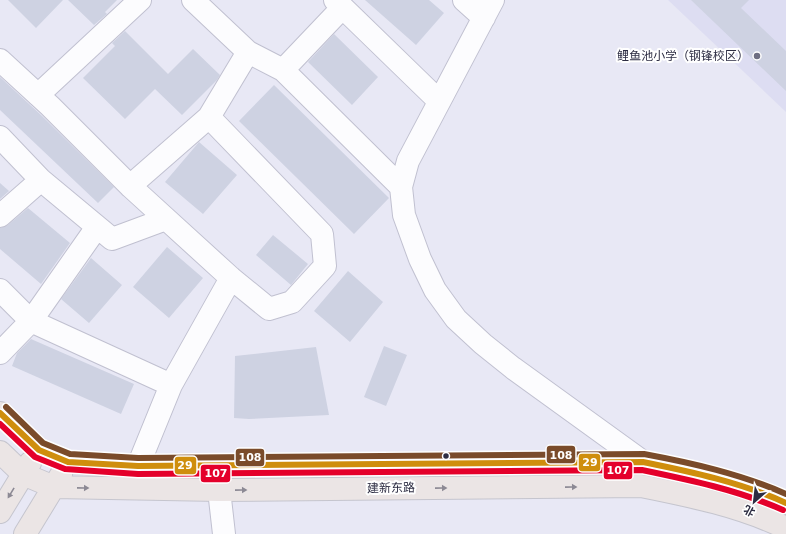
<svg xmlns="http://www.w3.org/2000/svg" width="786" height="534" font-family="'DejaVu Sans','Noto Sans SC',sans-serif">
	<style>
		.built { fill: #ddddf2 }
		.building { fill: #ced2e2 }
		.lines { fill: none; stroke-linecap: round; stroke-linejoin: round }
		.minor-casing { stroke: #c0c0d0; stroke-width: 24 }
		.major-casing { stroke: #c5c5ce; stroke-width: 24 }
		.minor { stroke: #fcfcfe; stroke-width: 22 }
		.major { stroke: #ebe5e5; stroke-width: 22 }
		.bus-1-casing { stroke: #fff; stroke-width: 9 }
		.bus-2-casing { stroke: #fff; stroke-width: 9 }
		.bus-3-casing { stroke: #fff; stroke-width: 9 }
		.bus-1 { stroke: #cf8e0d; stroke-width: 6 }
		.bus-2 { stroke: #e4002b; stroke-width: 6 }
		.bus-3 { stroke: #7a4b2a; stroke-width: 6 }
		.oneway { fill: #8c8994 }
		.poi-dot { fill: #6e6e81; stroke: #fff; stroke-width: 1.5 }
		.bus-dot { fill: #2d2d43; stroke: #fff; stroke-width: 1.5 }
		.labels { text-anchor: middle; stroke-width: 4; stroke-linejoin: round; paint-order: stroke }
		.poi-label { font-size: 12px; fill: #2d2d43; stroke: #fff; text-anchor: end }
		.street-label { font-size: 12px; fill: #2d2d43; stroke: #fff }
		.line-badge { stroke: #fff; stroke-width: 1.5 }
		.badge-label { font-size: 11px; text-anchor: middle; font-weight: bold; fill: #fff }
	</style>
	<rect width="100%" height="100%" fill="#e8e8f5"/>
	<!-- built -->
	<path class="built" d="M 668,0 L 786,0 L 786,112 Z"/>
	<!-- building -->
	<path class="building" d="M 8,0 L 63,0 L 36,28 Z
		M 68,0 L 117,0 L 105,12 L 107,14 L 94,25 Z
		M 365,0 L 429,0 L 444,13 L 416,45 Z
		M 691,0 L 749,0 L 741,8 L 786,51 L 786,91 Z
		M 125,31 L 168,74 L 193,49 L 220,75 L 217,80 L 182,115 L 155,89 L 125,119 L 83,78 L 115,46 L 112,43 Z
		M 334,34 L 378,77 L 352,105 L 308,62 Z
		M 0,77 L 41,115 L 114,187 L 98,203 L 0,110 Z
		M 274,85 L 389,198 L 354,234 L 239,121 Z
		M 199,142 L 237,175 L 203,214 L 165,182 Z
		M 0,183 L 9,191 L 0,199 Z
		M 28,208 L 70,243 L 41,284 L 0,249 L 0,228 L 8,225 Z
		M 273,235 L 308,264 L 291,285 L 256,255 Z
		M 167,247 L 203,278 L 169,318 L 133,287 Z
		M 91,258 L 122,285 L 89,323 L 61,299 Z
		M 348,271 L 383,302 L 350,342 L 314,311 Z
		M 31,339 L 134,384 L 121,414 L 12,366 L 17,353 Z
		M 384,346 L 407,355 L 386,406 L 364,397 Z
		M 316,347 L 329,415 L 249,419 L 234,418 L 235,356 Z"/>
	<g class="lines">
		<defs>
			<path id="minor" d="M 193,0 L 248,52 L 283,70 L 401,187
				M 335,0 L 439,101
				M 464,0 L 484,18
				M 493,0 L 408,161 L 401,187 L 404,215 L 420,259 L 435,290 L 456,319 L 483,344 L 513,368 L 643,462
				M 0,60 L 50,106 L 130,186 L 231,278 L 269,309 L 292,302 L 325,266 L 322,234 L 209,117
				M 283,70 L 342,8
				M 38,95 L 140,0
				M 0,137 L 41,180 L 112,239 L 166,219
				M 130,186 L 209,117 L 248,52
				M 0,216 L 41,180
				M 0,290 L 31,321 L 171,385
				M 0,353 L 31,321 L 97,227
				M 138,466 L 171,385 L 231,278
				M 219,490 L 224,534"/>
			<path id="major" d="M 0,413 L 39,450 L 68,462 L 138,466 L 643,462 C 692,472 741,481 786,503
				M 0,452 L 23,474 L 54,487 L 219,490 L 641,486 C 691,496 740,506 786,528
				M 0,512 L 30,463
				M 25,534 L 61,475"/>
		</defs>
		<!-- minor casing -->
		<use href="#minor" class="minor-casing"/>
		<!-- major casing -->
		<use href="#major" class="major-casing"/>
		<!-- minor -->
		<use href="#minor" class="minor"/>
		<!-- major -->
		<use href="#major" class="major"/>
		<defs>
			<path id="bus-1" d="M 0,413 L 39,450 L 68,462 L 138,466 L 643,462 C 692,472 740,482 786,503"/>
			<path id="bus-2" d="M 0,424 L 35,457 L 65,469 L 138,474 L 642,470 C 690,480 738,490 783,510"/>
			<path id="bus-3" d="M 6,407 L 43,443 L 70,454 L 138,458 L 644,454 C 692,463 741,474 786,494"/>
		</defs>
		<!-- bus-1 casing -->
		<use href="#bus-1" class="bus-1-casing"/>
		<!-- bus-2 casing -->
		<use href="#bus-2" class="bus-2-casing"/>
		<!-- bus-3 casing -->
		<use href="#bus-3" class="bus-3-casing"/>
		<!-- bus-1 -->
		<use href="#bus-1" class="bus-1"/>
		<!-- bus-2 -->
		<use href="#bus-2" class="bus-2"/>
		<!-- bus-3 -->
		<use href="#bus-3" class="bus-3"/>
	</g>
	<!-- one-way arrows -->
	<defs><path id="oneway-solid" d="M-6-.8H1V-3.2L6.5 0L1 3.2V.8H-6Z"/></defs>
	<g class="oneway">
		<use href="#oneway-solid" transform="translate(571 487) rotate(-1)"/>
		<use href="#oneway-solid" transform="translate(83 488) rotate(1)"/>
		<use href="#oneway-solid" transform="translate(441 488) rotate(-1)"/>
		<use href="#oneway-solid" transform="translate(241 490) rotate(-1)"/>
		<use href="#oneway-solid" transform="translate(11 493) rotate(121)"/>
	</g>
	<!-- markers -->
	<circle class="poi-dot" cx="757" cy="56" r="4"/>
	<circle class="bus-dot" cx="446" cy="456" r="3.5"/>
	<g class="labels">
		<!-- poi labels -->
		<g class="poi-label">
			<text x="749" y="60">鲤鱼池小学（钢锋校区）</text>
		</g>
		<!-- street labels -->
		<g class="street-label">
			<text transform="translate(391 488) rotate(-1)" y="4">建新东路</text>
		</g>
	</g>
	<g class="line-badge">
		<rect x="546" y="445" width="30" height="19" rx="4" fill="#7a4b2a"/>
		<rect x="235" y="448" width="30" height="19" rx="4" fill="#7a4b2a"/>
		<rect x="578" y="453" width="23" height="19" rx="4" fill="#cf8e0d"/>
		<rect x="174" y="456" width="23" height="19" rx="4" fill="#cf8e0d"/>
		<rect x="603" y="461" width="30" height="19" rx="4" fill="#e4002b"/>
		<rect x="200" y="464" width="31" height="19" rx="4" fill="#e4002b"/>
	</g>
	<g class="badge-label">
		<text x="561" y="459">108</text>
		<text x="250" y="461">108</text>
		<text x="590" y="466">29</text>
		<text x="185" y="469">29</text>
		<text x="618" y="474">107</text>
		<text x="216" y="477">107</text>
	</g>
	<!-- north arrow -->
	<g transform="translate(754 502) rotate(208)" stroke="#ffffff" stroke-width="3" paint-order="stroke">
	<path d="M0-3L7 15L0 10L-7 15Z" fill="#2d2d43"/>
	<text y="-6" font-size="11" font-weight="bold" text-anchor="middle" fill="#2d2d43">北</text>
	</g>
</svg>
